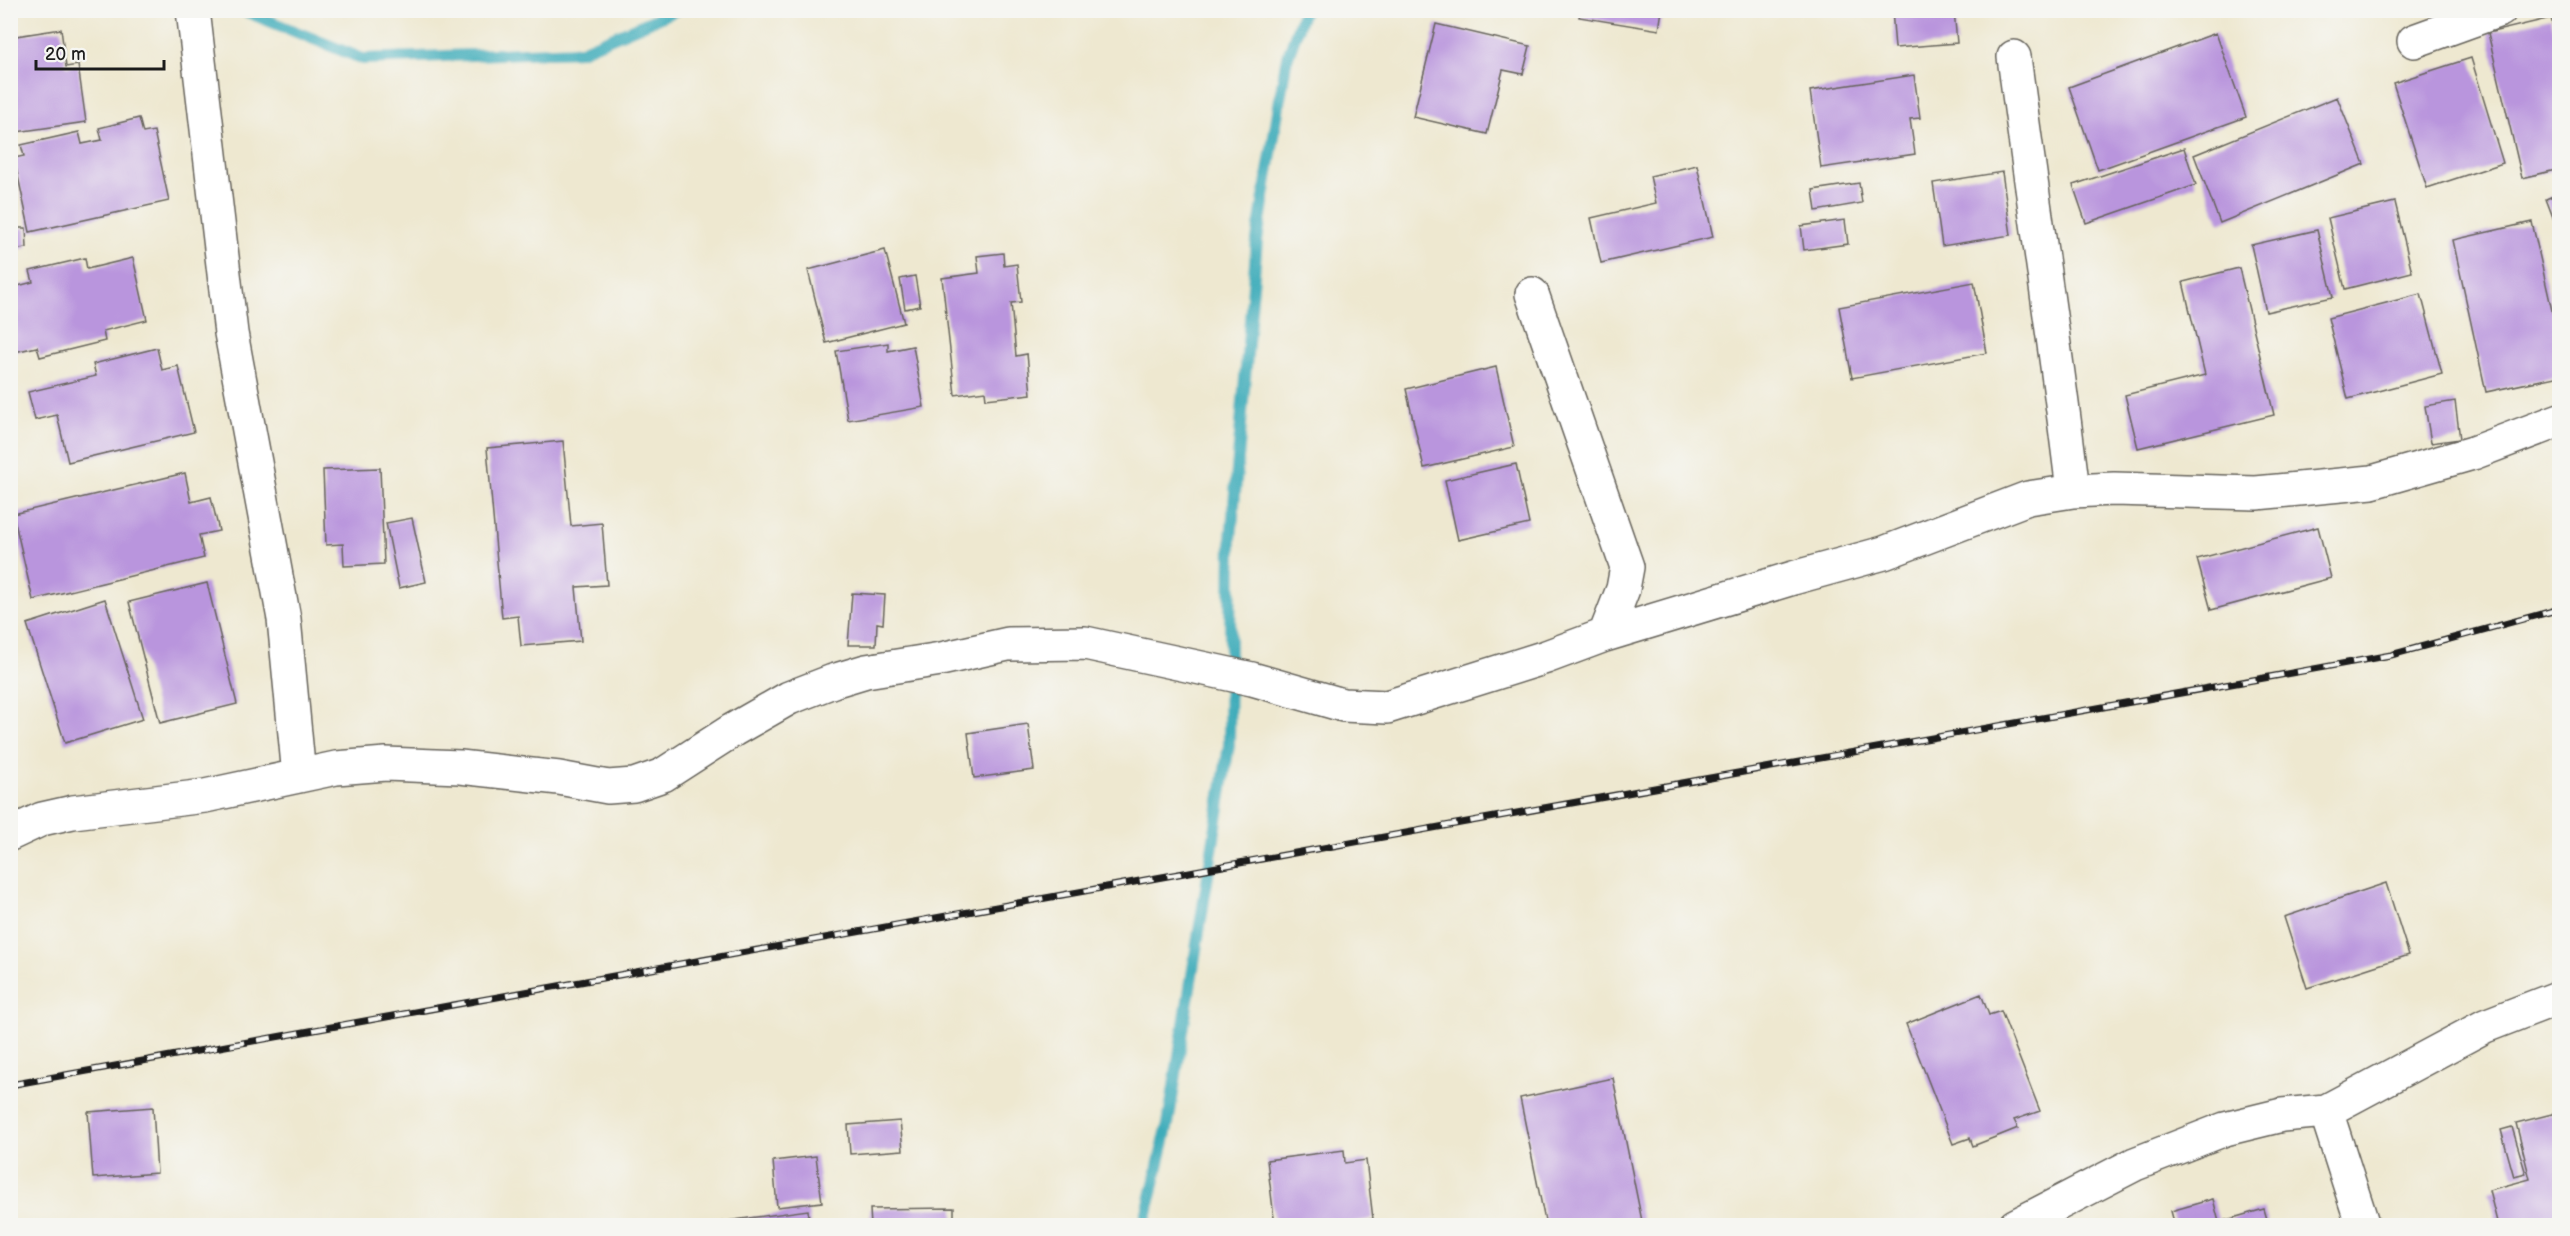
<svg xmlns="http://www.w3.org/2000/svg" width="2570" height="1236" font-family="'Balsamiq Sans',sans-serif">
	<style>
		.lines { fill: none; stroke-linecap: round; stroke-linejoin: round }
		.stream { stroke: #3dacba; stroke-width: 12 }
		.building { fill: #b995dd }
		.minor-casing { stroke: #66635b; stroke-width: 36 }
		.minor { stroke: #fff; stroke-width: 33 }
		.rail-casing { stroke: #1c1c1c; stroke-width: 7 }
		.rail { stroke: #f6f6f2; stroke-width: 4.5; stroke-dasharray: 14; stroke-linecap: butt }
	</style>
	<rect width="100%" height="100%" fill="#f6f6f2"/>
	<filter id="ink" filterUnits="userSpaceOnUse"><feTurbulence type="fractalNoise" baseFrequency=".0167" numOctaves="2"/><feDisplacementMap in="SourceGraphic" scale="12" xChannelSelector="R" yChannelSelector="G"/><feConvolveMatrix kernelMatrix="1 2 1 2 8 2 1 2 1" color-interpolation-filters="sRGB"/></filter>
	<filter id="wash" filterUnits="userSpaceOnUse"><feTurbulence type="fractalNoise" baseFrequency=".008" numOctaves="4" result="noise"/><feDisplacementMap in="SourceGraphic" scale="24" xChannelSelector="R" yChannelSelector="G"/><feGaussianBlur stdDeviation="1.35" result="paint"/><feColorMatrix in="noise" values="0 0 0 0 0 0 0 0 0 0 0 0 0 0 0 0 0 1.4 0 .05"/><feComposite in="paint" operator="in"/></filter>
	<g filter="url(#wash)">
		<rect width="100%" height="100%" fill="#eee8d0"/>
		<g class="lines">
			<!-- stream -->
			<path class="stream" d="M 242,10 L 363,59 L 581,51 L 677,10
				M 1144,1226 L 1168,1124 L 1229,745 L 1231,539 L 1257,240 L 1286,62 L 1304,10"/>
		</g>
		<g id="blocks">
			<!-- building -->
			<path class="building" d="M 1581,10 L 1662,10 L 1659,30 L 1579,17 Z
				M 1892,10 L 1954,10 L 1957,43 L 1895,48 Z
				M 2551,18 L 2560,54 L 2560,169 L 2522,178 L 2488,33 Z
				M 1436,24 L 1530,46 L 1523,74 L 1503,70 L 1487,134 L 1413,117 Z
				M 61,29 L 66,67 L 78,65 L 86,122 L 10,133 L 10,37 Z
				M 2216,33 L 2246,117 L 2098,170 L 2069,87 Z
				M 2471,58 L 2503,163 L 2427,188 L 2393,83 Z
				M 1914,75 L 1920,118 L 1910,119 L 1915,154 L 1821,168 L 1810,91 Z
				M 2337,97 L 2364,164 L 2220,223 L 2194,155 Z
				M 139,118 L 143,133 L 154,131 L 169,201 L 30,232 L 14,158 L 24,156 L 21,145 L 79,132 L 82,144 L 102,140 L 99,128 Z
				M 2184,148 L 2196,185 L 2086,223 L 2073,185 Z
				M 1697,165 L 1713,237 L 1601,263 L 1591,218 L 1656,203 L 1650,176 Z
				M 10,167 L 18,228 L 26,228 L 27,248 L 10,250 Z
				M 2002,172 L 2011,235 L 1942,246 L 1933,183 Z
				M 1859,183 L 1862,203 L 1816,211 L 1813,190 Z
				M 2560,193 L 2560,224 L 2556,225 L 2546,199 Z
				M 2395,202 L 2412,272 L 2345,289 L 2328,218 Z
				M 1845,220 L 1848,244 L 1804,250 L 1801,226 Z
				M 2532,222 L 2560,346 L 2560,376 L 2486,392 L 2453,240 Z
				M 2317,230 L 2333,297 L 2266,312 L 2251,245 Z
				M 2560,249 L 2560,266 L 2559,266 L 2554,251 Z
				M 885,250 L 904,323 L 826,343 L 808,270 Z
				M 1003,253 L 1004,266 L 1017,264 L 1021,302 L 1011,303 L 1016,356 L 1027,354 L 1031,394 L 986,399 L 985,391 L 955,395 L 942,278 L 979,273 L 977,256 Z
				M 85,258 L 87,269 L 133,258 L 147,320 L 103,331 L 105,341 L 40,357 L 37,347 L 10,353 L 10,288 L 33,282 L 30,271 Z
				M 2239,268 L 2274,415 L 2138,448 L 2125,395 L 2205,375 L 2183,282 Z
				M 915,276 L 920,306 L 905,309 L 900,279 Z
				M 1974,282 L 1987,353 L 1852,378 L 1839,307 Z
				M 2421,294 L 2442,374 L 2348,399 L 2328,318 Z
				M 888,343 L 888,351 L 913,346 L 924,407 L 848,420 L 836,351 Z
				M 157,348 L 162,370 L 178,366 L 194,432 L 68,462 L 57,415 L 35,420 L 28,392 L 96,376 L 93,364 Z
				M 1496,367 L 1514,447 L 1424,468 L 1406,389 Z
				M 2455,401 L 2460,439 L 2431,443 L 2425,406 Z
				M 563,441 L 571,526 L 602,523 L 607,585 L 576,587 L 581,641 L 521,646 L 518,616 L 502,618 L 487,448 Z
				M 1516,464 L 1529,524 L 1458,540 L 1445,480 Z
				M 380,468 L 384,564 L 344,566 L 343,544 L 326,545 L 323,470 Z
				M 185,473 L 191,502 L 211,497 L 219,531 L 199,535 L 204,558 L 33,600 L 13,514 Z
				M 412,518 L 426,582 L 399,588 L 386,523 Z
				M 2318,527 L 2331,578 L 2211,610 L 2197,559 Z
				M 207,583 L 237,704 L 160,723 L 129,602 Z
				M 852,593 L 885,595 L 883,624 L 877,623 L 876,645 L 848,645 Z
				M 105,599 L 143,719 L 65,743 L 27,624 Z
				M 1028,724 L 1034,770 L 974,778 L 968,733 Z
				M 2386,883 L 2409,955 L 2307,988 L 2284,917 Z
				M 1981,994 L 1989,1015 L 2001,1011 L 2040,1111 L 2014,1120 L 2018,1128 L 1973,1146 L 1970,1138 L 1953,1144 L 1906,1024 Z
				M 1613,1078 L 1643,1226 L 1546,1226 L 1520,1098 Z
				M 153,1107 L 157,1173 L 93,1178 L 88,1112 Z
				M 2560,1112 L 2560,1226 L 2523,1226 L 2522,1222 L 2498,1226 L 2489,1190 L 2530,1179 L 2516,1123 Z
				M 900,1121 L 903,1150 L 850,1154 L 848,1125 Z
				M 2512,1127 L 2526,1174 L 2514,1177 L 2501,1130 Z
				M 1344,1150 L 1345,1163 L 1366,1160 L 1373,1219 L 1327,1226 L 1275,1226 L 1267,1160 Z
				M 816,1156 L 822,1202 L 777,1207 L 773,1161 Z
				M 2213,1199 L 2219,1222 L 2264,1209 L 2269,1226 L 2175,1226 L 2171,1211 Z
				M 954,1208 L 954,1226 L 871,1226 L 870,1209 Z
				M 808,1210 L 810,1226 L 720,1226 L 720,1222 Z"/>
		</g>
	</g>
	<g filter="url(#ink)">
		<use href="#blocks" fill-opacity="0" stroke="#66635b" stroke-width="1.5"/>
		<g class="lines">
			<defs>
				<path id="minor" d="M 193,10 L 231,333 L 284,619 L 299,776
					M 2414,41 L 2500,10
					M 2014,57 C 2033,202 2056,346 2073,491
					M 1532,294 L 1627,567 L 1623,589 L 1605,635
					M 10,834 L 42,819 L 73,812 L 205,796 L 336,768 L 386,764 L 460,767 L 559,778 L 608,787 L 634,785 L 663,775 L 733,730 L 789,698 L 833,681 L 866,671 L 941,659 L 1008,644 L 1085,643 L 1252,679 L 1343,705 L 1387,707 L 1546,657 L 1605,635 L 1793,578 L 1884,553 L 2028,498 L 2073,491 L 2114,489 L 2256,493 L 2372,482 L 2473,453 L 2560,420
					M 2326,1111 L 2363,1226
					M 2015,1226 L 2135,1164 L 2225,1129 L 2282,1115 L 2326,1111 L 2485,1026 L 2560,997"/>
			</defs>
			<!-- minor casing -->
			<use href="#minor" class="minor-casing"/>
			<!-- minor -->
			<use href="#minor" class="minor"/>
			<defs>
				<path id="rail" d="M 10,1085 L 2391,655 L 2560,609"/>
			</defs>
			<!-- rail casing -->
			<use href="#rail" class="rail-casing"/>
			<!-- rail -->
			<use href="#rail" class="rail"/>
		</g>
	</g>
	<!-- margin -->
	<rect width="2570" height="1236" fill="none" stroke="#f6f6f2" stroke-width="36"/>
	<!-- scale -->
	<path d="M36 60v9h128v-9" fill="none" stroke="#1c1c1c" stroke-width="3"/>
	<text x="45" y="60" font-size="18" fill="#1c1c1c" stroke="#f6f6f2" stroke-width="4.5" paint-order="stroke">20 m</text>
</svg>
